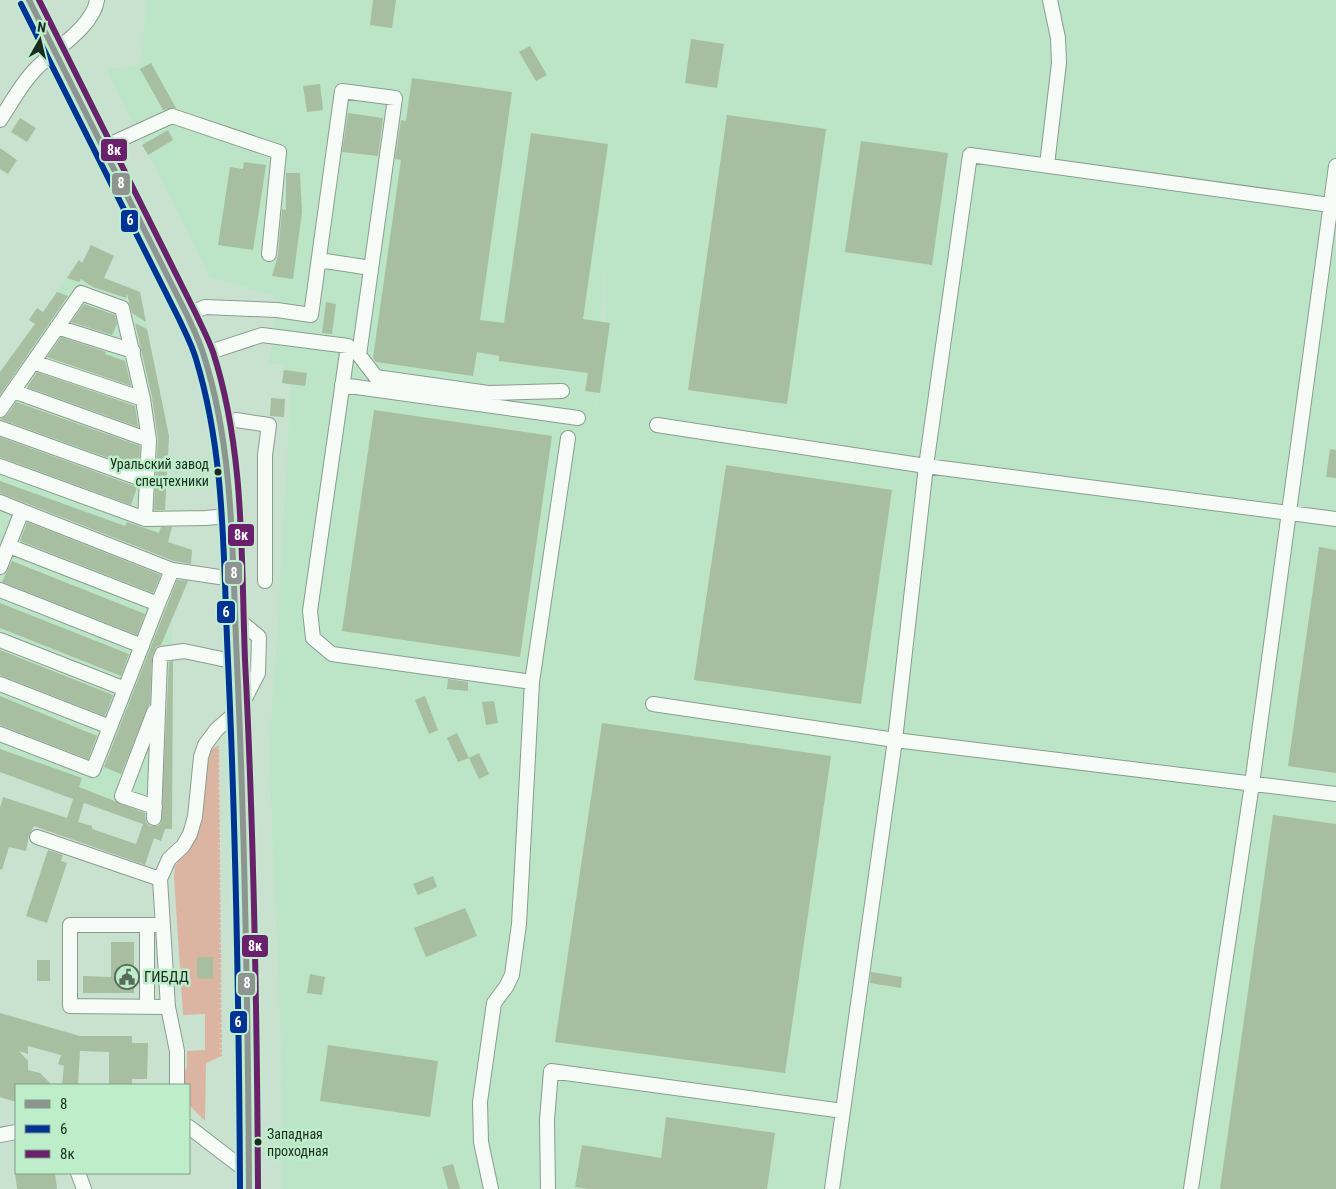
<svg xmlns="http://www.w3.org/2000/svg" width="1336" height="1189" font-family="'Roboto Condensed',sans-serif">
	<style>
		.built { fill: #bbe5c6; fill-rule: evenodd }
		.green { fill: #dbb5a2 }
		.building { fill: #a7bea0; fill-rule: evenodd }
		.lines { fill: none; stroke-linecap: round; stroke-linejoin: round }
		.minor-casing { stroke: #899d8f; stroke-width: 16 }
		.major-casing { stroke: #899d8f; stroke-width: 19 }
		.path { stroke: #d3dbd5; stroke-width: 2.5; stroke-dasharray: 1 4; stroke-linecap: butt }
		.minor { stroke: #f7fbf8; stroke-width: 14 }
		.major { stroke: #f7fbf8; stroke-width: 18 }
		.bus-1-casing { stroke: #bdedc9; stroke-width: 10 }
		.bus-2-casing { stroke: #bdedc9; stroke-width: 10 }
		.bus-3-casing { stroke: #bdedc9; stroke-width: 10 }
		.bus-1 { stroke: #8e948f; stroke-width: 6 }
		.bus-2 { stroke: #039; stroke-width: 6 }
		.bus-3 { stroke: #6c1f6c; stroke-width: 6 }
		.bus-dot { fill: #1a2c1f; stroke: #bdedc9; stroke-width: 2 }
		.labels { text-anchor: middle; stroke-width: 5; stroke-linejoin: round; paint-order: stroke }
		.bus-label { font-size: 14px; fill: #1a2c1f; stroke: #bdedc9; text-anchor: end }
		.poi-label { font-size: 15px; fill: #1a2c1f; stroke: #bdedc9; text-anchor: start }
		.line-badge { stroke: #bdedc9; stroke-width: 2 }
		.badge-label { font-size: 14px; text-anchor: middle; font-weight: bold; fill: #fff }
	</style>
	<rect width="100%" height="100%" fill="#c8e2cf"/>
	<!-- built -->
	<path class="built" d="M 136,0 L 1336,0 L 1336,1189 L 282,1189 L 281,1045 L 269,748 L 276,654 L 291,385 L 282,383 L 284,365 L 269,363 L 278,303 L 274,295 L 210,277 L 106,69 L 140,66 L 147,2 ZM 605,257 L 606,360 L 596,411 L 596,410 Z
		M 79,260 L 99,276 L 140,292 L 169,436 L 165,511 L 161,525 L 172,527 L 168,542 L 192,550 L 188,582 L 171,620 L 173,661 L 172,829 L 165,829 L 161,841 L 140,833 L 143,824 L 0,772 L 0,372 L 35,324 L 29,320 L 37,308 L 43,312 Z"/>
	<!-- green -->
	<path class="green" d="M 219,745 L 222,1056 L 206,1063 L 205,1121 L 189,1105 L 189,1085 L 184,1085 L 183,1072 L 187,1068 L 187,1051 L 205,1050 L 205,1014 L 183,1015 L 174,876 L 175,866 L 196,835 L 209,751 Z"/>
	<!-- building -->
	<path class="building" d="M 373,0 L 396,0 L 392,28 L 370,25 Z
		M 691,39 L 724,44 L 717,88 L 685,83 Z
		M 530,46 L 547,75 L 536,81 L 519,52 Z
		M 151,63 L 176,108 L 163,110 L 140,69 Z
		M 412,78 L 512,92 L 480,320 L 504,323 L 531,133 L 608,144 L 583,319 L 610,323 L 600,393 L 585,391 L 588,373 L 499,361 L 499,356 L 477,352 L 473,376 L 376,362 L 373,358 L 401,160 L 395,159 L 401,120 L 406,121 Z
		M 320,84 L 323,110 L 307,112 L 303,86 Z
		M 348,113 L 383,118 L 378,156 L 342,152 Z
		M 727,115 L 826,129 L 787,404 L 688,390 Z
		M 20,118 L 36,128 L 27,142 L 11,132 Z
		M 168,130 L 173,140 L 148,155 L 142,145 Z
		M 861,141 L 948,153 L 932,265 L 845,252 Z
		M 0,148 L 17,160 L 8,174 L 0,169 Z
		M 244,162 L 266,165 L 253,250 L 218,245 L 230,167 L 243,169 Z
		M 286,173 L 300,173 L 302,212 L 293,279 L 272,276 L 278,255 L 282,209 L 286,210 Z
		M 91,245 L 114,256 L 104,278 L 140,292 L 146,322 L 132,313 L 127,294 L 126,298 L 93,287 L 81,279 L 79,282 L 67,278 L 79,260 L 82,263 Z
		M 57,292 L 68,296 L 0,395 L 0,372 L 35,324 L 29,320 L 37,308 L 43,312 Z
		M 326,302 L 336,304 L 332,334 L 322,333 Z
		M 84,304 L 115,315 L 117,324 L 112,335 L 71,322 Z
		M 135,323 L 147,329 L 169,436 L 165,510 L 154,510 L 158,439 L 152,397 Z
		M 61,337 L 106,352 L 105,354 L 125,361 L 131,386 L 47,357 Z
		M 284,370 L 307,373 L 305,386 L 282,383 Z
		M 37,372 L 135,406 L 138,427 L 27,387 Z
		M 271,398 L 285,399 L 284,417 L 270,416 Z
		M 16,402 L 140,446 L 139,469 L 0,419 L 7,415 Z
		M 374,410 L 552,436 L 520,657 L 342,631 Z
		M 0,437 L 137,487 L 131,505 L 0,457 Z
		M 1330,449 L 1336,450 L 1336,478 L 1326,477 Z
		M 726,465 L 892,490 L 861,704 L 694,680 Z
		M 0,481 L 125,526 L 127,522 L 159,533 L 161,527 L 172,527 L 168,542 L 192,550 L 191,564 L 174,561 L 0,493 Z
		M 27,522 L 161,575 L 153,593 L 20,541 Z
		M 1319,547 L 1336,550 L 1336,773 L 1288,766 Z
		M 12,561 L 145,614 L 137,635 L 2,582 Z
		M 177,580 L 188,581 L 161,645 L 156,647 L 152,656 L 150,703 L 121,774 L 104,767 Z
		M 0,603 L 129,654 L 121,676 L 0,628 Z
		M 0,650 L 113,695 L 105,716 L 0,675 Z
		M 173,661 L 172,829 L 165,829 L 161,841 L 154,838 L 145,865 L 34,826 L 29,835 L 26,851 L 9,847 L 2,870 L 0,869 L 0,808 L 3,797 L 67,818 L 73,799 L 0,772 L 0,749 L 82,778 L 79,787 L 145,813 L 146,822 L 150,826 L 158,826 L 161,823 L 169,662 ZM 84,803 L 143,824 L 136,844 L 92,829 L 92,826 L 78,822 Z
		M 448,679 L 468,682 L 468,691 L 447,689 Z
		M 0,696 L 97,736 L 88,759 L 0,725 Z
		M 425,696 L 438,730 L 429,734 L 415,700 Z
		M 494,701 L 498,723 L 486,725 L 482,702 Z
		M 602,723 L 831,756 L 785,1073 L 555,1042 Z
		M 457,733 L 469,758 L 458,762 L 447,738 Z
		M 479,753 L 489,774 L 479,779 L 469,758 Z
		M 1273,815 L 1336,824 L 1336,1189 L 1220,1189 Z
		M 48,850 L 63,855 L 61,861 L 67,863 L 47,923 L 26,916 Z
		M 433,876 L 437,887 L 418,895 L 413,884 Z
		M 465,908 L 477,936 L 426,957 L 414,928 Z
		M 111,942 L 134,942 L 134,993 L 83,993 L 83,976 L 111,977 Z
		M 197,957 L 213,957 L 213,979 L 197,978 Z
		M 37,960 L 50,960 L 50,981 L 37,981 Z
		M 871,972 L 902,977 L 901,988 L 870,983 Z
		M 310,974 L 325,977 L 322,995 L 307,993 Z
		M 0,1013 L 80,1036 L 132,1036 L 132,1043 L 148,1043 L 147,1079 L 132,1079 L 132,1085 L 109,1085 L 109,1052 L 80,1051 L 78,1085 L 62,1085 L 64,1066 L 58,1064 L 61,1055 L 28,1046 L 28,1054 L 19,1051 L 28,1061 L 28,1070 L 40,1073 L 52,1085 L 16,1085 L 16,1102 L 0,1097 Z
		M 328,1045 L 438,1061 L 430,1117 L 320,1101 Z
		M 666,1117 L 775,1133 L 767,1189 L 589,1189 L 575,1187 L 582,1145 L 661,1158 Z
		M 453,1164 L 460,1189 L 448,1189 L 442,1167 Z
		M 15,1173 L 55,1173 L 57,1189 L 17,1189 Z"/>
	<g class="lines">
		<defs>
			<path id="minor" d="M 0,120 C 10,105 20,86 33,72 C 51,51 93,28 97,0
				M 104,147 L 172,116 L 279,152 L 269,254
				M 1047,165 L 1059,63 L 1058,38 L 1050,0
				M 319,260 L 371,268
				M 187,315 L 205,307 L 277,310 L 311,315 L 342,91 L 395,98 L 359,355 L 376,377 L 488,393 L 562,391
				M 57,327 L 133,351
				M 204,354 L 262,335 L 348,346 L 310,611 L 313,638 L 332,654 L 532,682
				M 33,362 L 143,399
				M 342,385 L 578,418
				M 13,391 L 149,440
				M 0,410 L 81,293 L 122,308 L 143,399 L 149,440 L 145,519
				M 221,423 L 236,420 L 269,425 L 265,455 L 265,581
				M 657,425 L 926,466 L 1336,519
				M 0,428 L 147,481
				M 0,466 L 145,519 L 205,518 L 231,516
				M 0,502 L 22,511
				M 0,567 L 22,511 L 172,570 L 233,579
				M 0,590 L 142,646
				M 158,604 L 172,570
				M 0,640 L 125,689 L 158,604 L 9,546
				M 0,684 L 110,727 L 93,770 L 0,734
				M 653,704 L 895,740 L 1336,794
				M 154,712 L 122,796 L 155,807
				M 110,727 L 125,689
				M 154,818 L 160,659 L 162,654 L 184,651 L 236,662
				M 37,837 L 160,879
				M 163,925 L 70,925 L 70,1006 L 168,1007
				M 147,1007 L 147,925
				M 177,1085 L 177,1051 L 168,1007 L 160,879 L 169,859 L 183,846 L 190,834 L 195,817 L 201,757 L 205,745 L 217,729 L 239,710 L 258,673 L 259,637 L 234,616
				M 189,1127 L 249,1173
				M 0,1135 L 16,1132
				M 78,1173 L 84,1189
				M 491,1189 L 481,1142 L 480,1102 L 494,1003 L 506,987 L 512,975 L 519,924 L 532,682 L 568,438
				M 548,1189 L 547,1120 L 551,1071 L 843,1111
				M 832,1189 L 895,740 L 926,466 L 970,155 L 1330,205
				M 1191,1189 L 1252,784 L 1336,166"/>
			<path id="major" d="M 29,0 L 187,315 L 204,354 L 218,407 L 228,475 L 239,710 L 248,1047 L 249,1189"/>
		</defs>
		<!-- minor casing -->
		<use href="#minor" class="minor-casing"/>
		<!-- major casing -->
		<use href="#major" class="major-casing"/>
		<!-- path -->
		<path class="path" d="M 62,0 L 72,22
			M 82,45 L 122,125
			M 133,148 L 153,187 L 170,233 L 200,295
			M 210,319 L 217,337
			M 225,359 L 230,374 L 231,395
			M 230,374 L 242,371 L 283,377
			M 306,380 L 331,384
			M 203,505 L 198,411 L 204,410
			M 206,531 L 209,562
			M 211,588 L 214,645
			M 215,670 L 217,712
			M 219,748 L 222,1137
			M 229,1189 L 229,1174"/>
		<!-- minor -->
		<use href="#minor" class="minor"/>
		<!-- major -->
		<use href="#major" class="major"/>
		<defs>
			<path id="bus-1" d="M 29,0 L 187,315 C 193,328 200,342 204,356 C 235,454 232,561 237,663 C 245,838 248,1014 249,1189"/>
			<path id="bus-2" d="M 21,4 L 179,319 C 185,332 192,345 196,359 C 226,457 223,560 228,661 C 236,836 239,1013 240,1189"/>
			<path id="bus-3" d="M 39,0 L 195,312 C 201,325 208,338 213,352 C 245,451 241,558 245,660 C 254,836 257,1013 258,1189"/>
		</defs>
		<!-- bus-1 casing -->
		<use href="#bus-1" class="bus-1-casing"/>
		<!-- bus-2 casing -->
		<use href="#bus-2" class="bus-2-casing"/>
		<!-- bus-3 casing -->
		<use href="#bus-3" class="bus-3-casing"/>
		<!-- bus-1 -->
		<use href="#bus-1" class="bus-1"/>
		<!-- bus-2 -->
		<use href="#bus-2" class="bus-2"/>
		<!-- bus-3 -->
		<use href="#bus-3" class="bus-3"/>
	</g>
	<!-- icons -->
	<defs>
		<symbol id="civic-ring" viewBox="-11 -11 22 22"><circle r="9.5" fill="#bdedc9" stroke="#576c5d" stroke-width="1.5"/><path d="M-.6-6.5H3V-4.5H.6V-3L4-1V1h2V6H-6V1h2V-1L-.6-3ZM-1.2 2.5V6h2.4V2.5Z" fill="#576c5d"/></symbol>
	</defs>
	<g fill-rule="evenodd">
		<use href="#civic-ring" x="113" y="963" width="28" height="28"/>
	</g>
	<!-- markers -->
	<g class="bus-dot">
		<circle cx="218" cy="472" r="4.5"/>
		<circle cx="258" cy="1142" r="4.5"/>
	</g>
	<g class="labels">
		<!-- bus labels -->
		<g class="bus-label">
			<text x="209" y="469">Уральский завод<tspan x="209" dy="17">спецтехники</tspan></text>
			<text x="267" y="1139" text-anchor="start">Западная<tspan x="267" dy="17">проходная</tspan></text>
		</g>
		<!-- poi labels -->
		<g class="poi-label">
			<text x="144" y="982">ГИБДД</text>
		</g>
	</g>
	<g class="line-badge">
		<rect x="100" y="138" width="28" height="24" rx="5" fill="#6c1f6c"/>
		<rect x="111" y="172" width="20" height="24" rx="5" fill="#8e948f"/>
		<rect x="120" y="209" width="19" height="24" rx="5" fill="#039"/>
		<rect x="227" y="523" width="28" height="24" rx="5" fill="#6c1f6c"/>
		<rect x="224" y="561" width="19" height="24" rx="5" fill="#8e948f"/>
		<rect x="216" y="600" width="20" height="24" rx="5" fill="#039"/>
		<rect x="241" y="934" width="28" height="24" rx="5" fill="#6c1f6c"/>
		<rect x="237" y="972" width="19" height="24" rx="5" fill="#8e948f"/>
		<rect x="229" y="1010" width="19" height="24" rx="5" fill="#039"/>
	</g>
	<g class="badge-label">
		<text x="114" y="155">8к</text>
		<text x="121" y="188">8</text>
		<text x="130" y="225">6</text>
		<text x="241" y="540">8к</text>
		<text x="234" y="578">8</text>
		<text x="226" y="617">6</text>
		<text x="255" y="951">8к</text>
		<text x="247" y="988">8</text>
		<text x="238" y="1027">6</text>
	</g>
	<!-- legend -->
	<rect x="15" y="1084" width="175" height="90" fill="#bdedc9" stroke="#7ca085"/>
	<rect x="25" y="1100" width="25" height="8" fill="#8e948f" stroke="#7ca085"/>
	<text x="60" y="1109" font-size="15" fill="#1a2c1f">8</text>
	<rect x="25" y="1125" width="25" height="8" fill="#003399" stroke="#7ca085"/>
	<text x="60" y="1134" font-size="15" fill="#1a2c1f">6</text>
	<rect x="25" y="1150" width="25" height="8" fill="#6c1f6c" stroke="#7ca085"/>
	<text x="60" y="1159" font-size="15" fill="#1a2c1f">8к</text>
	<!-- north arrow -->
	<g transform="translate(40 40) rotate(8)" stroke="#bdedc9" stroke-width="4" paint-order="stroke">
	<path d="M0-4L9 19L0 12L-9 19Z" fill="#1a2c1f"/>
	<text y="-8" font-size="14" font-weight="bold" text-anchor="middle" fill="#1a2c1f">N</text>
	</g>
</svg>
